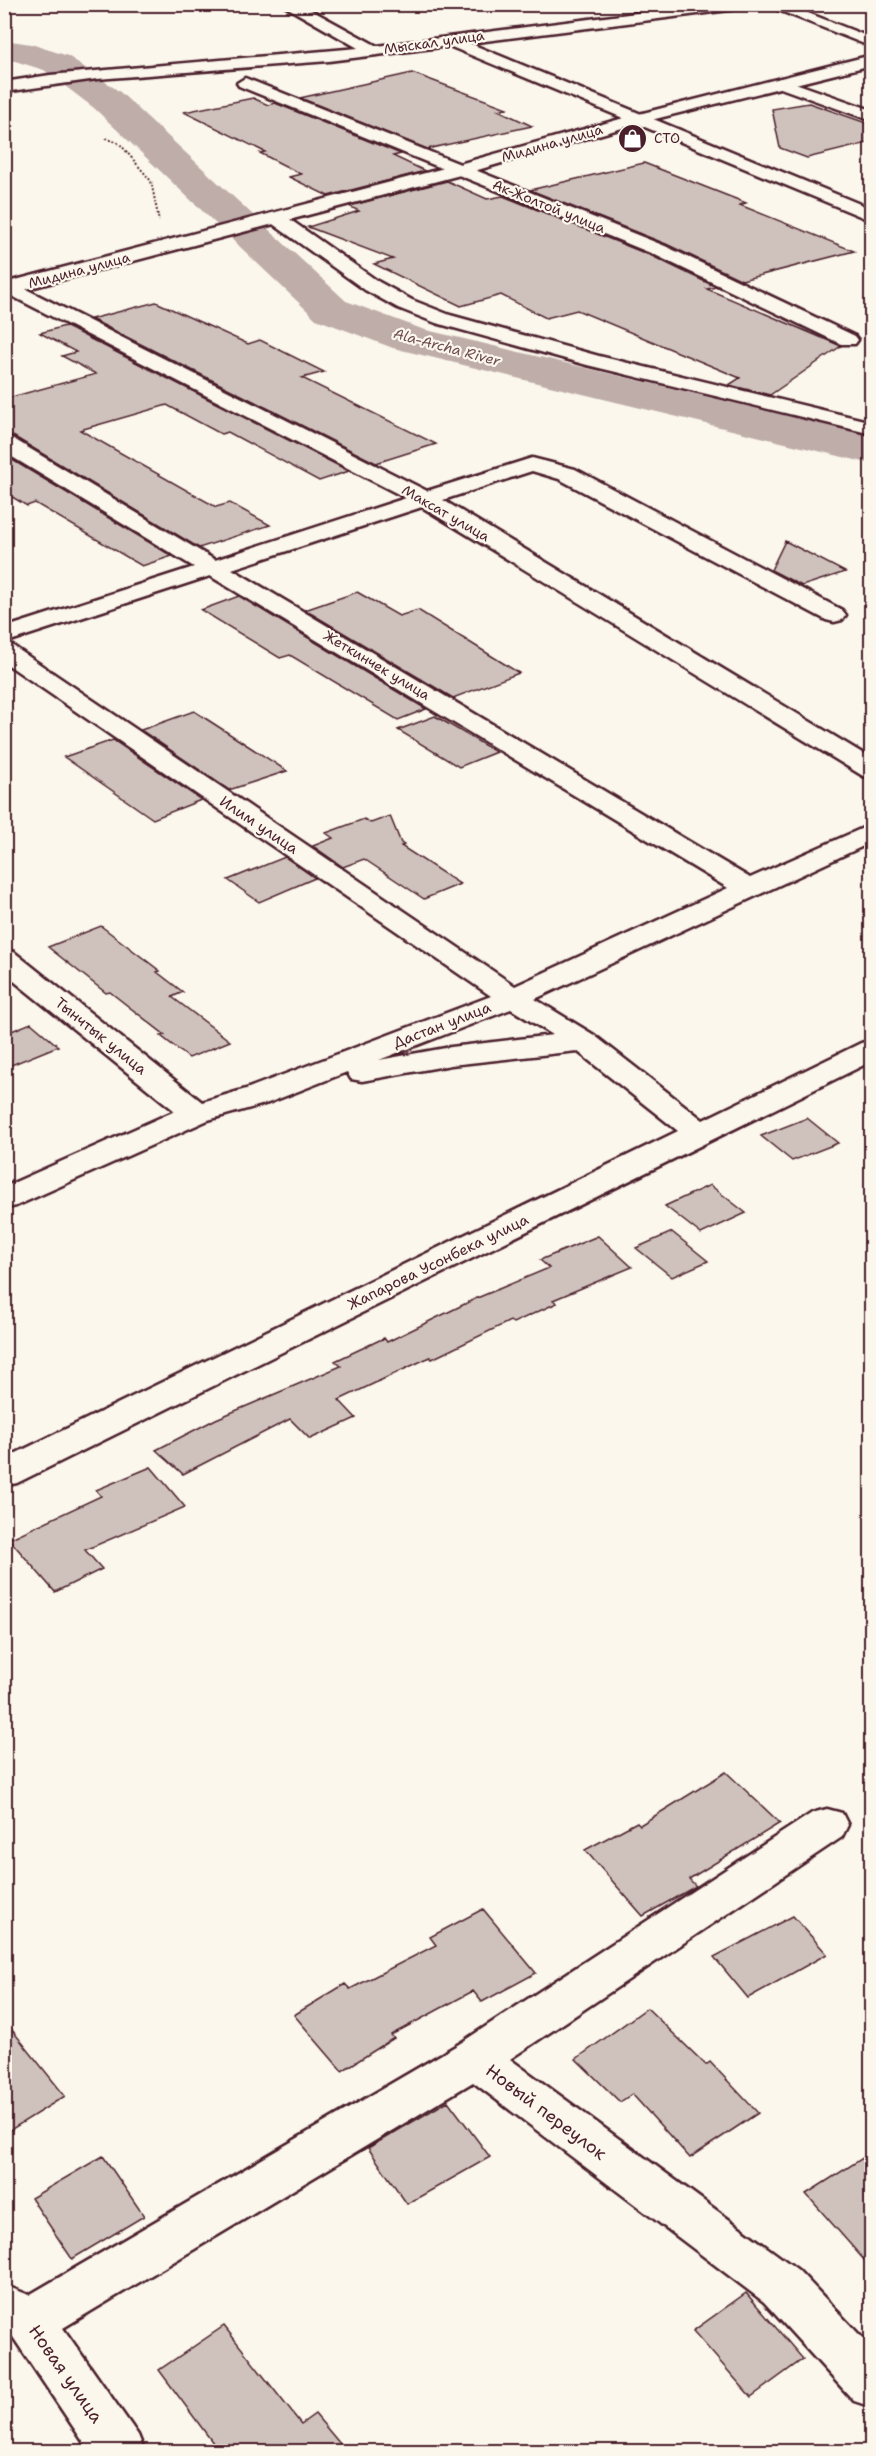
<svg xmlns="http://www.w3.org/2000/svg" width="876" height="2456" font-family="'Shantell Sans',sans-serif">
	<style>
		.lines { fill: none; stroke-linecap: round; stroke-linejoin: round }
		.river { fill: #bfadaa; fill-rule: evenodd }
		.building { fill: #cfc2bc; stroke: #4a1f2b; stroke-width: 1.5 }
		.street-casing { stroke: #4a1f2b; stroke-width: 5 }
		.secondary-casing { stroke: #4a1f2b; stroke-width: 5 }
		.path { stroke: #4a1f2b; stroke-width: 2; stroke-dasharray: 2 2; stroke-linecap: butt }
		.street { fill: #fbf7ec; fill-rule: evenodd }
		.secondary { fill: #fbf7ec; fill-rule: evenodd }
		.labels { text-anchor: middle; stroke-width: 4.5; stroke-linejoin: round; paint-order: stroke }
		.far-street-label { font-size: 14px; fill: #4a1f2b; stroke: #fbf7ec }
		.far-poi-label { font-size: 14px; fill: #4a1f2b; stroke: #fbf7ec; text-anchor: start }
		.far-water-label { font-size: 14px; font-style: italic; fill: #6d4a51; stroke: #fbf7ec }
		.street-label { font-size: 15px; fill: #4a1f2b; stroke: #fbf7ec }
		.near-street-label { font-size: 18px; fill: #4a1f2b; stroke: #fbf7ec }
	</style>
	<rect width="100%" height="100%" fill="#fbf7ec"/>
	<filter id="ink" filterUnits="userSpaceOnUse"><feTurbulence type="fractalNoise" baseFrequency=".0167" numOctaves="2"/><feDisplacementMap in="SourceGraphic" scale="12" xChannelSelector="R" yChannelSelector="G"/><feConvolveMatrix kernelMatrix="1 2 1 2 8 2 1 2 1" color-interpolation-filters="sRGB"/></filter>
	<g filter="url(#ink)">
		<g class="lines">
			<!-- river -->
			<path class="river" d="M 4,40 L 31,44 L 68,56 L 120,92 L 346,301 L 422,329 L 872,436 L 872,464 L 393,348 L 316,319 L 94,108 L 44,70 L 15,61 L 4,60 Z"/>
		</g>
		<!-- building -->
		<path class="building" d="M 412,73 L 507,108 L 498,110 L 532,126 L 427,149 L 300,98 Z
			M 253,98 L 268,105 L 275,103 L 401,154 L 393,156 L 425,171 L 328,196 L 289,177 L 301,174 L 260,153 L 265,152 L 184,112 Z
			M 809,103 L 872,125 L 872,142 L 807,158 L 780,148 L 772,109 Z
			M 644,163 L 746,203 L 740,205 L 854,251 L 742,280 L 666,244 L 530,190 Z
			M 447,181 L 487,199 L 503,196 L 652,256 L 716,287 L 707,289 L 841,346 L 770,395 L 729,385 L 740,378 L 577,310 L 546,318 L 501,295 L 461,306 L 374,264 L 393,259 L 308,227 L 359,211 L 349,206 Z
			M 156,302 L 248,344 L 260,340 L 324,372 L 302,378 L 436,444 L 376,463 L 91,319 Z
			M 65,326 L 349,471 L 319,481 L 228,432 L 221,434 L 167,405 L 80,430 L 216,507 L 230,503 L 270,525 L 199,548 L 13,436 L 4,435 L 4,399 L 96,374 L 62,356 L 76,352 L 40,333 Z
			M 4,455 L 172,556 L 142,566 L 35,503 L 27,506 L 4,492 Z
			M 785,541 L 845,572 L 802,586 L 771,570 Z
			M 357,592 L 399,616 L 418,610 L 519,673 L 453,698 L 305,610 Z
			M 239,596 L 426,709 L 398,720 L 290,655 L 280,658 L 201,610 Z
			M 194,711 L 287,771 L 229,790 L 141,730 Z
			M 435,716 L 496,752 L 459,767 L 398,730 Z
			M 113,740 L 201,800 L 153,819 L 64,757 Z
			M 390,816 L 401,843 L 404,845 L 401,846 L 460,884 L 424,899 L 364,859 L 343,867 L 313,846 L 333,838 L 326,833 L 364,819 L 371,823 Z
			M 285,857 L 315,878 L 259,902 L 228,880 Z
			M 101,926 L 160,971 L 157,972 L 183,992 L 172,997 L 230,1041 L 189,1058 L 161,1036 L 165,1035 L 110,992 L 106,993 L 48,947 Z
			M 31,1023 L 58,1046 L 4,1068 L 4,1034 Z
			M 807,1118 L 838,1143 L 792,1161 L 761,1136 Z
			M 710,1185 L 746,1213 L 701,1234 L 665,1206 Z
			M 672,1232 L 708,1261 L 672,1277 L 636,1248 Z
			M 598,1236 L 632,1267 L 553,1300 L 557,1303 L 513,1323 L 510,1321 L 432,1359 L 430,1357 L 339,1400 L 356,1418 L 310,1439 L 290,1419 L 183,1474 L 156,1450 L 216,1419 L 341,1366 L 335,1361 L 384,1338 L 387,1342 L 477,1298 L 549,1268 L 540,1260 Z
			M 151,1467 L 185,1507 L 85,1550 L 102,1569 L 55,1592 L 9,1539 L 101,1496 L 96,1490 Z
			M 726,1772 L 780,1823 L 689,1879 L 696,1886 L 643,1916 L 585,1850 L 637,1822 L 640,1825 Z
			M 483,1909 L 536,1973 L 482,2002 L 473,1991 L 391,2035 L 394,2038 L 342,2071 L 294,2015 L 345,1984 L 350,1989 L 436,1945 L 430,1937 Z
			M 793,1916 L 827,1954 L 748,1998 L 714,1957 Z
			M 647,2008 L 706,2065 L 710,2062 L 758,2113 L 690,2158 L 632,2094 L 620,2102 L 576,2059 Z
			M 4,2020 L 65,2096 L 4,2134 Z
			M 448,2101 L 490,2157 L 407,2204 L 368,2148 Z
			M 872,2152 L 872,2269 L 806,2194 Z
			M 103,2156 L 144,2216 L 72,2259 L 31,2198 Z
			M 746,2293 L 803,2359 L 751,2397 L 693,2331 Z
			M 224,2326 L 301,2424 L 315,2414 L 346,2451 L 219,2451 L 159,2370 Z"/>
		<g class="lines">
			<defs>
				<path id="street" d="M 281,4 L 300,4 L 377,46 L 699,5 L 752,4 L 745,8 L 469,43 L 872,209 L 872,221 L 449,46 L 329,61 L 97,79 L 4,92 L 4,82 L 50,75 L 358,48 Z
					M 763,4 L 785,4 L 872,38 L 872,47 Z
					M 245,78 L 665,246 L 855,336 L 858,340 L 855,344 L 841,344 L 653,254 L 239,86 L 237,83 Z
					M 781,78 L 872,110 L 872,121 L 775,86 L 773,83 L 775,80 Z
					M 276,213 L 282,214 L 379,282 L 412,300 L 450,315 L 599,356 L 872,422 L 872,434 L 587,365 L 436,323 L 398,308 L 365,290 L 270,222 L 267,218 L 270,214 Z
					M 4,278 L 427,491 L 532,458 L 575,469 L 842,610 L 846,615 L 842,620 L 834,622 L 826,620 L 559,479 L 532,471 L 443,500 L 872,759 L 872,778 L 863,776 L 422,507 L 232,569 L 750,878 L 872,824 L 872,842 L 535,999 L 594,1035 L 703,1120 L 861,1043 L 872,1040 L 872,1061 L 17,1483 L 4,1486 L 4,1459 L 678,1131 L 577,1051 L 451,1065 L 362,1081 L 351,1079 L 347,1072 L 268,1103 L 208,1120 L 16,1206 L 4,1209 L 4,1187 L 175,1111 L 4,973 L 4,949 L 14,952 L 202,1102 L 246,1089 L 491,996 L 4,662 L 4,644 L 13,646 L 515,986 L 728,888 L 210,576 L 4,643 L 4,628 L 194,567 L 4,452 L 4,437 L 12,438 L 215,560 L 406,498 L 4,292 ZM 511,1009 L 553,1035 L 451,1047 L 379,1060 Z
					M 827,1809 L 842,1813 L 848,1825 L 842,1837 L 510,2059 L 798,2270 L 872,2348 L 872,2407 L 854,2401 L 764,2302 L 473,2082 L 63,2328 L 138,2435 L 145,2452 L 90,2452 L 13,2337 L 4,2333 L 4,2285 L 29,2295 L 459,2044 L 812,1813 Z"/>
				<path id="secondary" d="M 872,55 L 872,65 L 643,122 L 464,174 L 4,295 L 4,283 L 452,166 L 631,116 Z"/>
			</defs>
			<!-- street casing -->
			<use href="#street" class="street-casing"/>
			<!-- secondary casing -->
			<use href="#secondary" class="secondary-casing"/>
			<!-- path -->
			<path class="path" d="M 106,138 L 120,144 L 151,181 L 159,221"/>
			<!-- street -->
			<use href="#street" class="street"/>
			<!-- secondary -->
			<use href="#secondary" class="secondary"/>
		</g>
	</g>
	<!-- icons -->
	<defs>
		<symbol id="shop-disc" viewBox="-11 -11 22 22"><circle r="9.5" fill="#4a1f2b" stroke="#fbf7ec"/><path d="M-5-2.5h2.3a2.7 3.5 0 0 1 5.4 0H5L5.5 6h-11ZM-1.5-2.5h3a1.5 2.3 0 0 0-3 0Z" fill="#fff"/></symbol>
	</defs>
	<g fill-rule="evenodd">
		<use href="#shop-disc" x="616" y="122" width="33" height="33"/>
	</g>
	<g class="labels">
		<!-- far-street labels -->
		<g class="far-street-label">
			<text transform="translate(434 42) rotate(-8)" y="5">Мыскал улица</text>
			<text transform="translate(552 143) rotate(-16)" y="5">Мидина улица</text>
			<text transform="translate(549 206) rotate(22)" y="5">Ак-Жолтой улица</text>
			<text transform="translate(79 270) rotate(-15)" y="5">Мидина улица</text>
			<text transform="translate(446 513) rotate(30)" y="5">Максат улица</text>
			<text transform="translate(377 665) rotate(31)" y="5">Жеткинчек улица</text>
		</g>
		<!-- far-poi labels -->
		<g class="far-poi-label">
			<text x="654" y="143">СТО</text>
		</g>
		<!-- far-water labels -->
		<g class="far-water-label">
			<text transform="translate(447 347) rotate(15)" y="5">Ala-Archa River</text>
		</g>
		<!-- street labels -->
		<g class="street-label">
			<text transform="translate(259 825) rotate(34)" y="5">Илим улица</text>
			<text transform="translate(442 1025) rotate(-21)" y="5">Дастан улица</text>
			<text transform="translate(101 1036) rotate(39)" y="5">Тынчтык улица</text>
			<text transform="translate(438 1262) rotate(-26)" y="5">Жапарова Усонбека улица</text>
		</g>
		<!-- near-street labels -->
		<g class="near-street-label">
			<text transform="translate(546 2112) rotate(37)" y="6">Новый переулок</text>
			<text transform="translate(66 2374) rotate(55)" y="6">Новая улица</text>
		</g>
	</g>
	<!-- margin -->
	<rect width="876" height="2456" fill="none" stroke="#fbf7ec" stroke-width="24"/>
	<rect x="12" y="12" width="852" height="2432" fill="none" stroke="#4a1f2b" stroke-width="2" filter="url(#ink)"/>
</svg>
